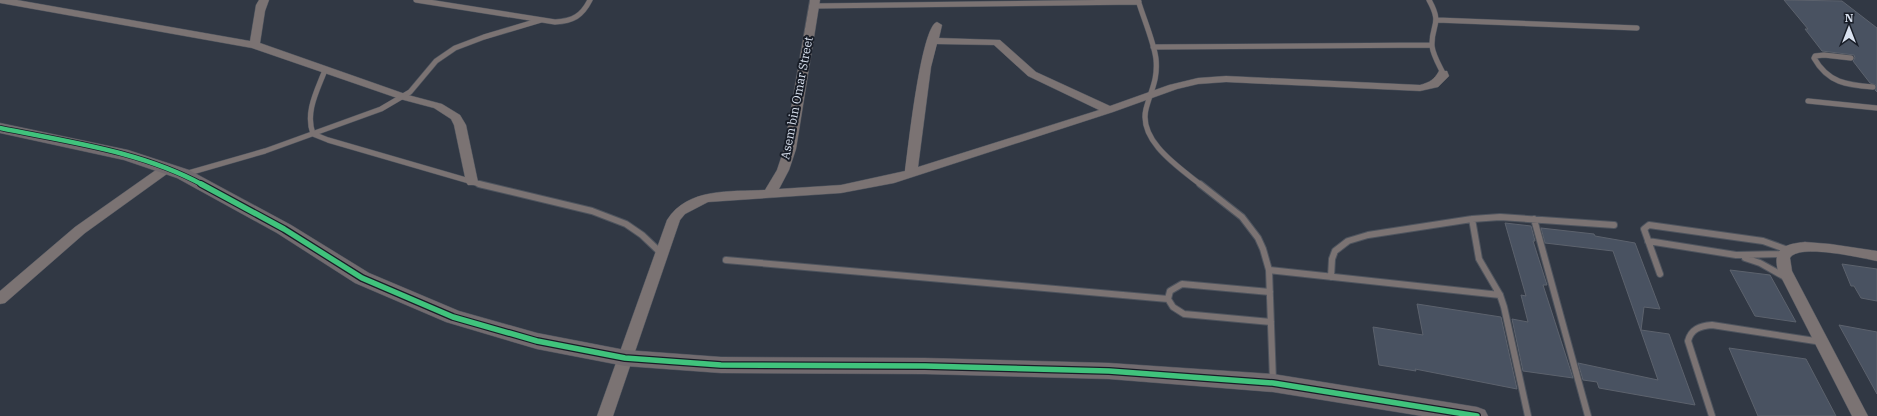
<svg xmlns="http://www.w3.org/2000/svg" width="1877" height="416" font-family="'IBM Plex Serif',serif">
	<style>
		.building { fill: #495261; stroke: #5c626d }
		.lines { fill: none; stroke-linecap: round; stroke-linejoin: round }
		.lane-far1-casing { stroke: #4e545e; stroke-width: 6 }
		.lane-casing { stroke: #4e545e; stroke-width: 8 }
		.street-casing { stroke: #4e545e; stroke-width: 1 }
		.secondary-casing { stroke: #4e545e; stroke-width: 1 }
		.lane-far1 { stroke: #7b7373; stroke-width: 5 }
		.lane { stroke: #7b7373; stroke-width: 6 }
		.street { fill: #7b7373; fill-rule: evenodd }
		.secondary { fill: #726b6f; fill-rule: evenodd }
		.cycleway-far1-casing { stroke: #181d27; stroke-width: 6 }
		.cycleway-casing { stroke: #181d27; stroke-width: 8 }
		.cycleway-far1 { stroke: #40c37c; stroke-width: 4.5 }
		.cycleway { stroke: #40c37c; stroke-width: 5.5 }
		.labels { text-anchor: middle; stroke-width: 4; stroke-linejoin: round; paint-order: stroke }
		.street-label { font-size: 12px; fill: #d9e1ef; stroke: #181d27 }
	</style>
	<rect width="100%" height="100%" fill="#313844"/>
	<!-- building -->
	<path class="building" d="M 1784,0 L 1842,1 L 1877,28 L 1877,92 L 1875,90 L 1876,85 L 1870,83 L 1853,61 L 1855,58 L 1854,55 L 1822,51 L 1805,29 L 1808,29 Z
		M 1505,223 L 1531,226 L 1535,241 L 1533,241 L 1547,285 L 1543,285 L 1573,378 L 1523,371 L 1512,319 L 1528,322 L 1521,295 L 1526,296 Z
		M 1541,228 L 1594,234 L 1595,236 L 1635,243 L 1660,309 L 1644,307 L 1641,330 L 1669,334 L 1695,405 L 1599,388 L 1597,382 L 1583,380 L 1578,363 L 1658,380 L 1613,251 L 1545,243 Z
		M 1842,264 L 1877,269 L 1877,301 L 1861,298 L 1854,286 L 1851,286 Z
		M 1730,270 L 1770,275 L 1796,322 L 1755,316 Z
		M 1417,304 L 1501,317 L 1517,389 L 1415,369 L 1416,371 L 1379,365 L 1373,327 L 1423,335 Z
		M 1839,325 L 1877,332 L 1877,394 Z
		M 1729,348 L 1806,359 L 1836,416 L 1758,416 Z"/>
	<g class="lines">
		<defs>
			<path id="lane-far1" d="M 416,0 L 555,22 C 573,21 582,16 590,0
				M 1138,0 C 1143,17 1154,42 1156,59 C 1158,80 1151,90 1146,109 C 1138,141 1180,168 1201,185
				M 1429,0 C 1443,25 1431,24 1432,46 C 1433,55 1439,65 1443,73
				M 814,6 L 1139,2
				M 1437,20 L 1637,28
				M 1153,47 L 1432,45
				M 1851,58 L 1824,55 L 1815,56 L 1814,58 C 1828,83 1847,85 1873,87
				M 325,70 C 317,91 305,112 313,134 L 328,140 L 483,185
				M 1808,101 L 1877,108
				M 185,174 L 265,151 L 381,109 L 410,92 L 436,61 L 455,48 L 484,37 L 541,20"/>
			<path id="lane" d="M 479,184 L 592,211 L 626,224 L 642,235 L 662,254
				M 1200,184 L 1242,217 L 1258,238 L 1263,249 L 1269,270 L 1273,381
				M 1472,219 L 1479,259 L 1500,295 L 1504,307 L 1528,416
				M 1534,219 L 1588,416
				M 1648,241 L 1736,255 L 1784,254
				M 1745,258 L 1760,263 L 1785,277
				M 726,260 L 1168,299
				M 1269,270 L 1500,295
				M 1660,274 L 1644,229 L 1649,225 L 1763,241 L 1788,250
				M 1331,277 L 1332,259 L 1335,251 L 1348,241 L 1368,235 L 1472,219 L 1500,217 L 1614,225
				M 1270,292 L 1182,284 L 1170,291 L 1168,299 L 1173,307 L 1184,314 L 1271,322
				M 1712,416 L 1688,341 C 1691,329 1700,326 1712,325 L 1822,342"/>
			<path id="street" d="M 0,0 L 17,0 L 250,41 L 256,5 L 259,0 L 269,0 L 265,11 L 260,43 L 408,95 L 442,104 L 460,115 L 466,125 L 478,182 L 476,185 L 468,185 L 466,182 L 454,125 L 451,119 L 434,108 L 400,99 L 252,48 L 0,3 Z
				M 810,0 L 820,0 L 796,149 L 789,170 L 779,189 L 841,185 L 905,171 C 908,150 921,26 937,22 L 942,25 L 939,38 L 1000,40 L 1036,72 L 1110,106 L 1169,85 L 1198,78 L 1226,76 L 1420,85 C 1430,82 1434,80 1439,71 L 1447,71 L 1449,76 L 1438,87 L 1420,91 L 1226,82 L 1198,84 L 1177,89 L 1113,112 L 894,183 L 841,193 L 708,202 L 685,214 L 680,220 L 613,416 L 597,416 L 667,220 C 688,187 731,192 765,190 L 777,170 L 784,149 ZM 937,44 L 994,45 L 1028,76 L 1099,110 L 918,167 L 931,67 Z
				M 167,164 L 171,165 L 173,168 L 171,171 L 85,233 L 5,303 L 0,304 L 0,291 L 75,227 L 163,165 Z
				M 1805,242 L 1830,244 L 1877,251 L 1877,261 C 1862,258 1798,243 1790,258 L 1792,271 L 1868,416 L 1852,416 L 1778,271 C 1772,248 1785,244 1805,242 Z"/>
			<path id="secondary" d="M 0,123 L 128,150 L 189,170 L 291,225 L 369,273 L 459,311 L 537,333 L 625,350 L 721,357 L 925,358 L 1109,363 L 1273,374 L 1477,407 L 1485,410 L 1488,416 L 1422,416 L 1273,392 L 1109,379 L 925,374 L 721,373 L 625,366 L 537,349 L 446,322 L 355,283 L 277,233 L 177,178 L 124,160 L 0,133 Z"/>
		</defs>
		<!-- lane-far1 casing -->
		<use href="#lane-far1" class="lane-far1-casing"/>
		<!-- lane casing -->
		<use href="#lane" class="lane-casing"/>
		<!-- street casing -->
		<use href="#street" class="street-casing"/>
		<!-- secondary casing -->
		<use href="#secondary" class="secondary-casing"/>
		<!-- lane-far1 -->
		<use href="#lane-far1" class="lane-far1"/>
		<!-- lane -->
		<use href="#lane" class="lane"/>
		<!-- street -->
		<use href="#street" class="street"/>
		<!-- secondary -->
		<use href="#secondary" class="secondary"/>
		<defs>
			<path id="cycleway-far1" d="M 0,128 C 68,142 141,151 203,185"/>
			<path id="cycleway" d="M 201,184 L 284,229 L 362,278 L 453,317 L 537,341 L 625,358 L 721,365 L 925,366 L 1109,371 L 1273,383 L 1477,416"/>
		</defs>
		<!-- cycleway-far1 casing -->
		<use href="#cycleway-far1" class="cycleway-far1-casing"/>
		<!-- cycleway casing -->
		<use href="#cycleway" class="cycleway-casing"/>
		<!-- cycleway-far1 -->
		<use href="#cycleway-far1" class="cycleway-far1"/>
		<!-- cycleway -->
		<use href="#cycleway" class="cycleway"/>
	</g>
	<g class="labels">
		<!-- street labels -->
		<g class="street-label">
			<text transform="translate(797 98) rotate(-79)" y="4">Asem bin Omar Street</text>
		</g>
	</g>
	<!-- north arrow -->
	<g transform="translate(1849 28)" stroke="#181d27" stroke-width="3" paint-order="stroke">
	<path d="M0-3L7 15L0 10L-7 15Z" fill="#d9e1ef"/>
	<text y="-6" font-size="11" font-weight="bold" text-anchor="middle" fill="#d9e1ef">N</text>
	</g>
</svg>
